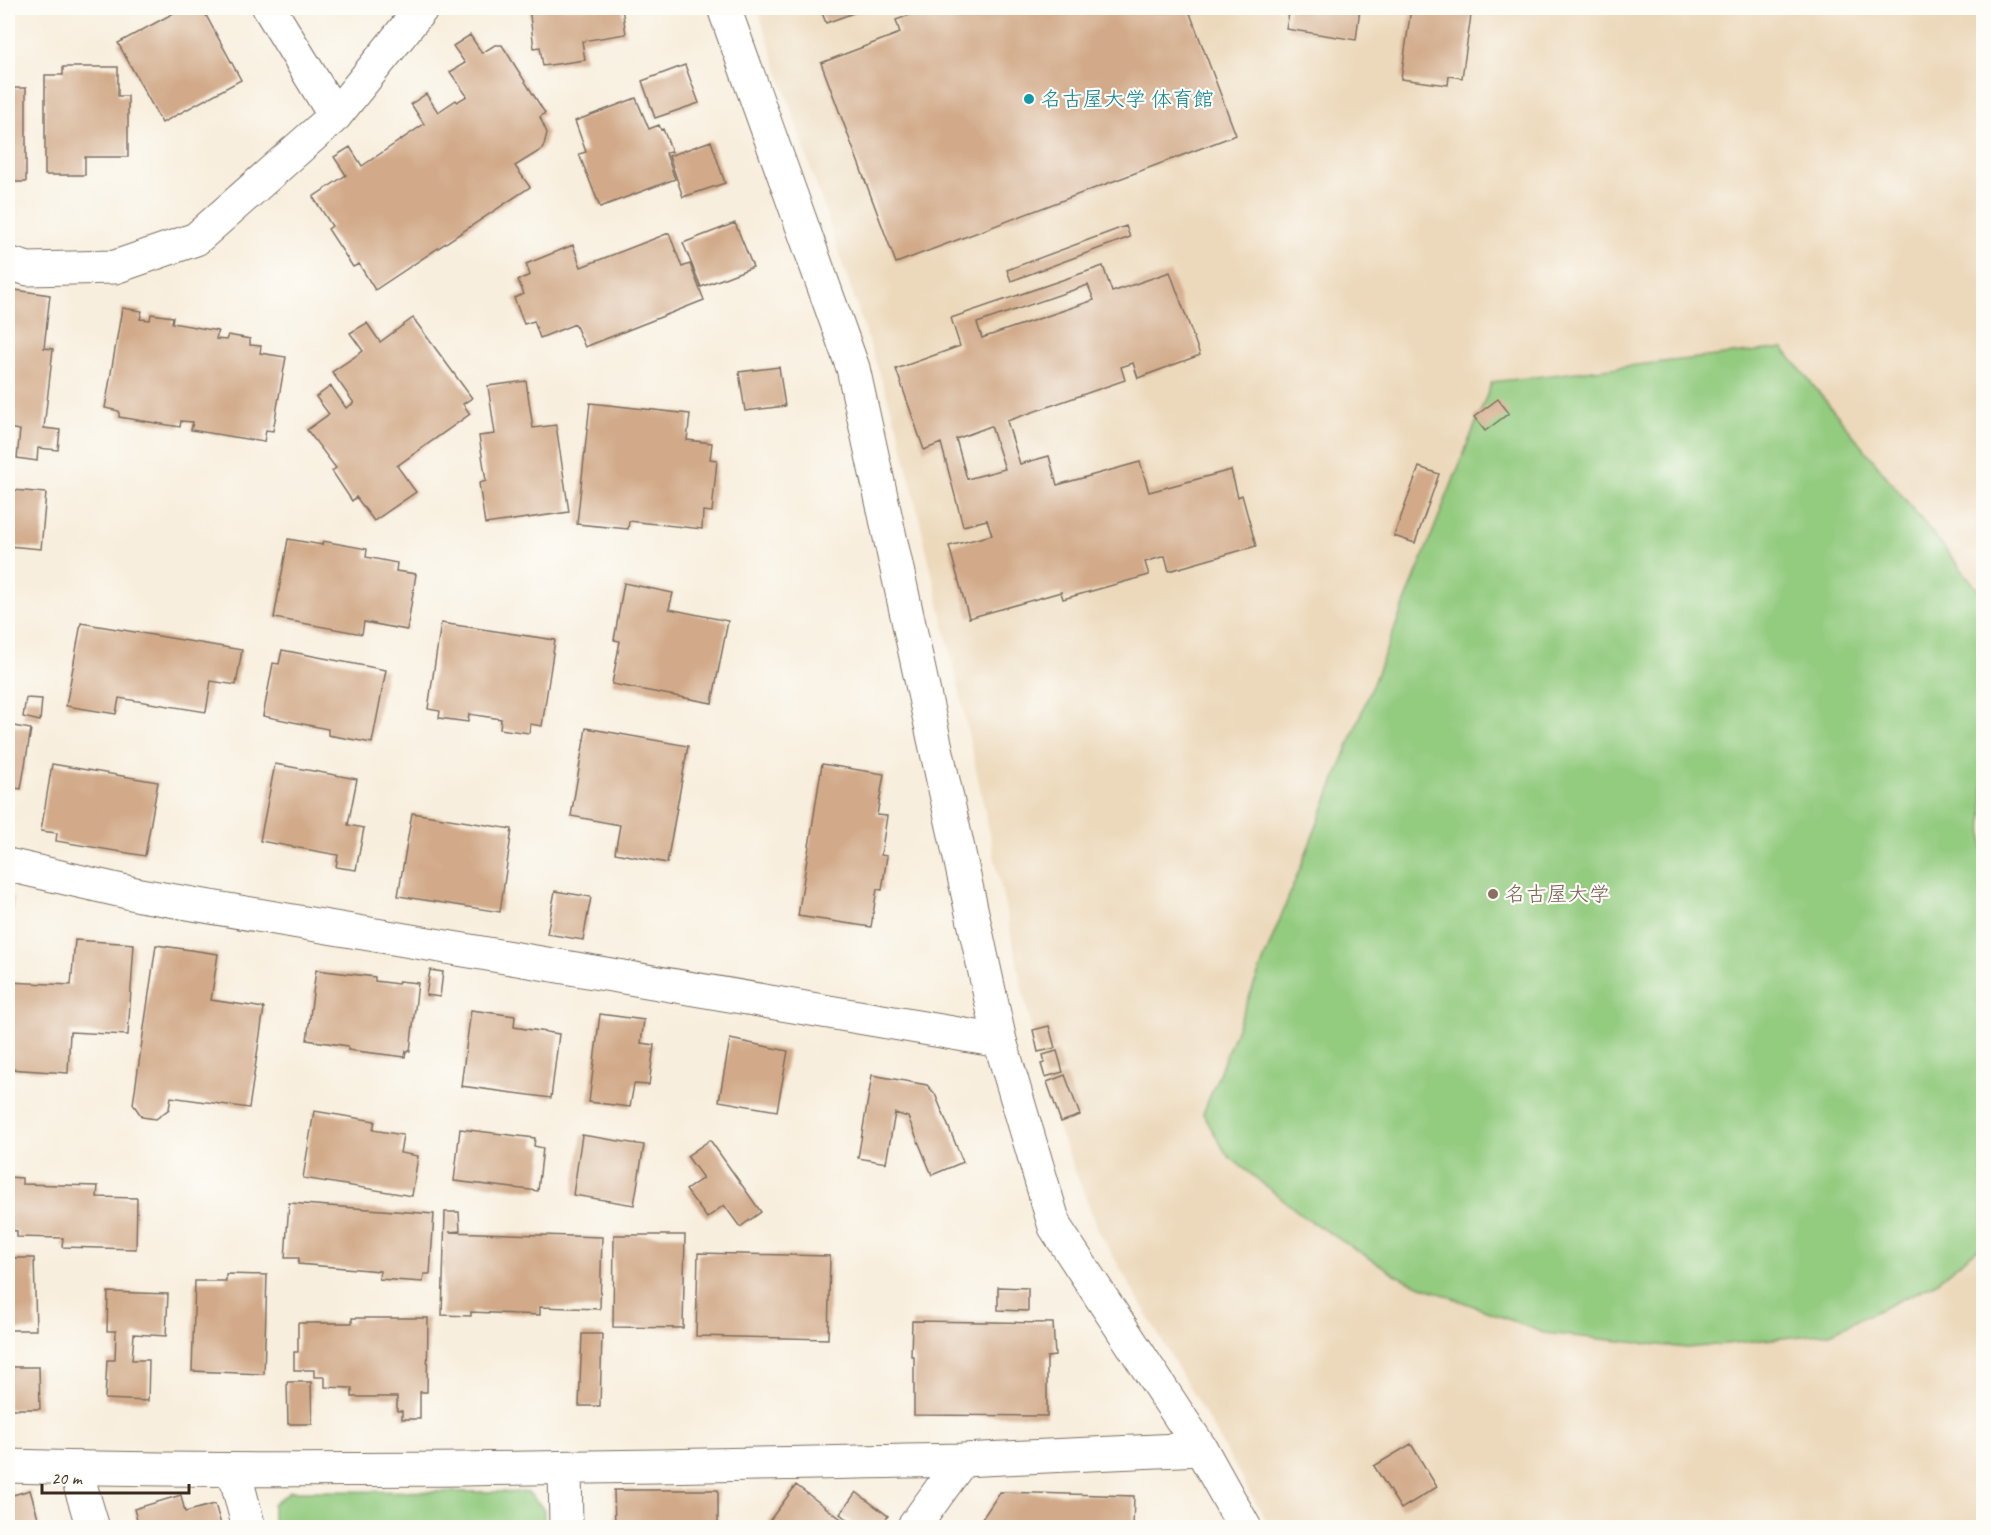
<svg xmlns="http://www.w3.org/2000/svg" width="1991" height="1535" font-family="Caveat,'Klee One',sans-serif">
	<style>
		.built { fill: #ecd8ba }
		.green { fill: #93cb7f; stroke: #677a4e; stroke-width: 1.5 }
		.building { fill: #d2aa89; fill-rule: evenodd }
		.lines { fill: none; stroke-linecap: round; stroke-linejoin: round }
		.street-casing { stroke: #7d6f61; stroke-width: 35 }
		.secondary-casing { stroke: #7d6f61; stroke-width: 35 }
		.street { stroke: #fff; stroke-width: 33 }
		.secondary { stroke: #fff; stroke-width: 33 }
		.culture-dot { fill: #0f9aa8; stroke: #fdfcf7; stroke-width: 2 }
		.education-dot { fill: #8d6e63; stroke: #fdfcf7; stroke-width: 2 }
		.labels { text-anchor: middle; stroke-width: 4.5; stroke-linejoin: round; paint-order: stroke }
		.culture-label { font-size: 21px; fill: #0d838f; stroke: #fdfcf7; text-anchor: start }
		.education-label { font-size: 21px; fill: #785e54; stroke: #fdfcf7; text-anchor: start }
	</style>
	<rect width="100%" height="100%" fill="#fdfcf7"/>
	<filter id="ink" filterUnits="userSpaceOnUse"><feTurbulence type="fractalNoise" baseFrequency=".0167" numOctaves="2"/><feDisplacementMap in="SourceGraphic" scale="12" xChannelSelector="R" yChannelSelector="G"/><feConvolveMatrix kernelMatrix="1 2 1 2 8 2 1 2 1" color-interpolation-filters="sRGB"/></filter>
	<filter id="wash" filterUnits="userSpaceOnUse"><feTurbulence type="fractalNoise" baseFrequency=".008" numOctaves="4" result="noise"/><feDisplacementMap in="SourceGraphic" scale="24" xChannelSelector="R" yChannelSelector="G"/><feGaussianBlur stdDeviation="1.35" result="paint"/><feColorMatrix in="noise" values="0 0 0 0 0 0 0 0 0 0 0 0 0 0 0 0 0 1.4 0 .05"/><feComposite in="paint" operator="in"/></filter>
	<g filter="url(#wash)">
		<rect width="100%" height="100%" fill="#f8eedd"/>
		<!-- built -->
		<path class="built" d="M 757,8 L 1983,8 L 1983,1527 L 1270,1527 L 1099,1232 L 1045,1095 L 960,694 L 899,432 Z"/>
		<!-- green -->
		<path class="green" d="M 1783,348 L 1983,596 L 1983,1245 L 1932,1285 L 1830,1333 L 1687,1348 L 1544,1333 L 1403,1279 L 1307,1219 L 1227,1155 L 1203,1114 L 1492,382 Z
			M 290,1491 L 528,1492 L 544,1509 L 544,1527 L 273,1527 L 273,1505 Z"/>
		<g id="blocks">
			<!-- building -->
			<path class="building" d="M 183,8 L 202,8 L 241,80 L 162,123 L 118,43 Z
				M 529,8 L 622,8 L 626,34 L 582,41 L 585,60 L 543,66 L 540,47 L 534,48 Z
				M 820,8 L 867,8 L 826,23 Z
				M 929,8 L 1188,8 L 1236,135 L 896,263 L 821,63 L 900,33 L 896,20 Z
				M 1290,8 L 1360,8 L 1356,40 L 1286,29 Z
				M 1411,8 L 1472,8 L 1462,78 L 1449,76 L 1448,85 L 1401,79 Z
				M 470,35 L 482,53 L 495,45 L 502,45 L 545,113 L 540,117 L 547,133 L 544,145 L 541,150 L 515,166 L 530,187 L 375,290 L 359,264 L 353,267 L 328,229 L 332,226 L 313,197 L 346,175 L 334,157 L 350,147 L 362,166 L 424,124 L 411,104 L 426,94 L 438,112 L 456,100 L 457,102 L 467,96 L 450,72 L 465,63 L 453,46 Z
				M 685,65 L 699,103 L 655,118 L 642,81 Z
				M 63,67 L 118,67 L 118,96 L 128,96 L 128,157 L 85,157 L 85,175 L 45,175 L 45,75 L 63,75 Z
				M 8,88 L 26,88 L 26,182 L 8,182 Z
				M 636,98 L 649,129 L 659,125 L 661,130 L 663,129 L 672,152 L 666,153 L 675,179 L 600,207 L 579,154 L 586,152 L 575,121 Z
				M 711,141 L 725,183 L 683,197 L 669,156 Z
				M 735,223 L 753,267 L 701,287 L 683,243 Z
				M 1126,226 L 1130,237 L 1011,281 L 1007,270 Z
				M 669,233 L 682,267 L 690,264 L 704,300 L 585,347 L 575,324 L 540,338 L 534,321 L 524,324 L 514,298 L 524,294 L 518,280 L 530,275 L 526,264 L 573,245 L 581,267 Z
				M 1103,266 L 1112,292 L 1170,272 L 1200,355 L 1138,378 L 1133,363 L 1121,367 L 1125,380 L 1007,421 L 1020,464 L 1049,456 L 1057,485 L 1140,462 L 1149,492 L 1231,470 L 1238,497 L 1242,495 L 1256,546 L 1169,571 L 1165,556 L 1145,562 L 1149,575 L 1063,599 L 1061,592 L 969,618 L 949,546 L 992,535 L 987,520 L 963,526 L 941,443 L 924,450 L 896,369 L 960,346 L 951,318 ZM 1088,285 L 1094,300 L 982,338 L 977,323 ZM 991,426 L 1005,469 L 967,479 L 956,439 Z
				M 8,289 L 50,295 L 44,348 L 53,349 L 44,428 L 60,430 L 58,450 L 38,448 L 37,461 L 17,458 L 20,430 L 8,428 Z
				M 122,308 L 142,311 L 140,319 L 150,320 L 151,314 L 173,317 L 172,323 L 218,331 L 216,339 L 226,340 L 228,335 L 250,339 L 250,345 L 261,346 L 260,353 L 286,357 L 273,431 L 266,430 L 264,442 L 191,430 L 193,422 L 181,421 L 180,427 L 119,417 L 119,411 L 105,408 Z
				M 413,318 L 472,398 L 463,404 L 470,414 L 397,466 L 416,492 L 374,521 L 356,497 L 352,501 L 332,471 L 336,468 L 307,430 L 329,414 L 316,397 L 331,386 L 346,408 L 354,403 L 332,372 L 363,351 L 350,333 L 367,323 L 380,342 Z
				M 779,367 L 785,406 L 745,411 L 739,372 Z
				M 526,381 L 533,428 L 556,425 L 569,512 L 485,524 L 479,483 L 486,481 L 479,436 L 495,434 L 488,386 Z
				M 1498,399 L 1509,413 L 1485,431 L 1474,417 Z
				M 590,403 L 690,414 L 687,440 L 712,443 L 710,459 L 717,460 L 712,512 L 703,511 L 702,529 L 629,521 L 628,529 L 577,524 Z
				M 1419,467 L 1439,474 L 1415,543 L 1394,536 Z
				M 13,490 L 46,493 L 41,549 L 8,546 L 8,503 L 12,503 Z
				M 288,539 L 322,545 L 323,541 L 367,549 L 366,557 L 397,563 L 396,571 L 416,574 L 407,630 L 364,622 L 362,634 L 274,618 Z
				M 624,583 L 673,593 L 669,609 L 728,621 L 712,703 L 612,684 L 620,641 L 614,640 Z
				M 81,623 L 242,650 L 236,685 L 211,681 L 206,712 L 119,698 L 116,714 L 66,706 Z
				M 441,623 L 555,640 L 542,726 L 530,724 L 529,733 L 500,729 L 501,719 L 469,714 L 468,722 L 439,718 L 440,711 L 428,709 Z
				M 282,650 L 386,670 L 372,743 L 328,735 L 328,729 L 263,716 L 273,663 L 279,664 Z
				M 26,698 L 42,699 L 40,721 L 23,717 Z
				M 8,725 L 31,729 L 21,789 L 8,787 Z
				M 586,728 L 688,746 L 667,863 L 615,853 L 620,825 L 571,816 Z
				M 52,764 L 158,782 L 145,856 L 56,841 L 57,833 L 41,831 Z
				M 275,764 L 357,779 L 348,825 L 364,828 L 356,870 L 336,867 L 338,855 L 260,841 Z
				M 822,764 L 884,774 L 877,815 L 887,816 L 881,855 L 887,856 L 882,890 L 877,889 L 871,927 L 798,916 Z
				M 412,813 L 512,829 L 500,912 L 398,896 Z
				M 555,891 L 591,897 L 583,940 L 547,934 Z
				M 8,898 L 13,898 L 9,956 L 8,956 Z
				M 75,940 L 134,944 L 128,1035 L 70,1032 L 68,1073 L 8,1069 L 8,982 L 71,985 Z
				M 156,945 L 218,954 L 211,1000 L 264,1008 L 249,1108 L 171,1097 L 169,1109 L 156,1119 L 142,1117 L 133,1104 Z
				M 316,970 L 375,977 L 375,981 L 398,984 L 399,981 L 418,983 L 410,1051 L 406,1051 L 405,1057 L 348,1050 L 348,1046 L 307,1040 Z
				M 430,970 L 443,972 L 440,997 L 426,995 Z
				M 471,1010 L 515,1016 L 514,1027 L 559,1034 L 551,1098 L 461,1086 Z
				M 600,1014 L 644,1020 L 641,1043 L 654,1045 L 649,1085 L 634,1084 L 630,1107 L 589,1102 Z
				M 1049,1026 L 1055,1048 L 1038,1052 L 1033,1030 Z
				M 730,1039 L 788,1051 L 777,1111 L 719,1101 Z
				M 1057,1051 L 1063,1072 L 1045,1077 L 1041,1064 L 1045,1063 L 1043,1055 Z
				M 872,1075 L 927,1085 L 935,1094 L 963,1162 L 932,1175 L 908,1117 L 895,1113 L 886,1163 L 858,1158 Z
				M 1065,1075 L 1080,1115 L 1061,1122 L 1047,1082 Z
				M 314,1111 L 375,1121 L 373,1130 L 403,1135 L 400,1153 L 418,1156 L 412,1196 L 303,1178 Z
				M 460,1129 L 535,1138 L 534,1146 L 543,1148 L 538,1191 L 454,1181 Z
				M 582,1135 L 644,1145 L 634,1205 L 573,1195 Z
				M 710,1140 L 761,1212 L 740,1227 L 724,1205 L 707,1218 L 686,1190 L 703,1178 L 687,1156 Z
				M 8,1177 L 22,1178 L 22,1184 L 98,1186 L 97,1197 L 137,1198 L 136,1249 L 62,1247 L 63,1238 L 17,1237 L 17,1231 L 8,1230 Z
				M 289,1203 L 434,1214 L 430,1274 L 424,1274 L 423,1282 L 379,1279 L 380,1271 L 298,1264 L 299,1258 L 285,1258 Z
				M 445,1212 L 459,1212 L 460,1231 L 449,1232 L 602,1237 L 600,1309 L 540,1307 L 540,1315 L 471,1312 L 471,1316 L 442,1315 Z
				M 614,1235 L 685,1235 L 683,1328 L 613,1327 Z
				M 698,1253 L 830,1256 L 828,1339 L 696,1336 Z
				M 8,1258 L 34,1258 L 36,1330 L 8,1330 Z
				M 226,1274 L 267,1275 L 264,1374 L 192,1371 L 195,1281 L 226,1281 Z
				M 998,1287 L 1028,1288 L 1028,1311 L 998,1310 Z
				M 108,1292 L 168,1294 L 166,1336 L 134,1334 L 132,1360 L 149,1360 L 148,1401 L 105,1399 L 107,1360 L 115,1360 L 116,1331 L 107,1331 Z
				M 352,1318 L 428,1318 L 427,1392 L 420,1392 L 420,1419 L 402,1419 L 402,1411 L 397,1411 L 397,1397 L 352,1397 L 352,1388 L 325,1387 L 325,1377 L 314,1377 L 314,1370 L 294,1370 L 294,1352 L 298,1352 L 298,1323 L 352,1323 Z
				M 912,1321 L 1053,1323 L 1055,1356 L 1047,1357 L 1047,1416 L 914,1415 L 914,1356 L 911,1356 Z
				M 582,1334 L 602,1334 L 600,1406 L 579,1406 Z
				M 8,1367 L 39,1367 L 40,1409 L 8,1409 Z
				M 287,1382 L 311,1382 L 312,1424 L 288,1424 Z
				M 1411,1444 L 1437,1487 L 1401,1509 L 1374,1466 Z
				M 8,1475 L 13,1495 L 30,1490 L 41,1528 L 8,1528 Z
				M 796,1485 L 853,1528 L 764,1528 Z
				M 614,1490 L 718,1490 L 718,1528 L 615,1528 Z
				M 856,1492 L 888,1516 L 880,1528 L 859,1528 L 840,1514 Z
				M 1000,1492 L 1134,1496 L 1133,1528 L 976,1528 Z
				M 181,1495 L 185,1512 L 215,1504 L 222,1528 L 139,1528 L 134,1509 Z"/>
		</g>
	</g>
	<g filter="url(#ink)">
		<use href="#blocks" fill-opacity="0" stroke="#7d6f61" stroke-width="1.5"/>
		<g class="lines">
			<defs>
				<path id="street" d="M 269,8 L 335,116
					M 8,263 L 28,269 L 115,267 L 196,239 L 335,116 L 422,8
					M 8,865 L 140,895 L 1000,1041
					M 8,1466 C 326,1475 644,1466 962,1460
					M 75,1468 L 93,1528
					M 565,1468 L 566,1528
					M 234,1470 L 249,1528
					M 913,1528 L 962,1460 L 1201,1449"/>
				<path id="secondary" d="M 724,8 L 853,368 L 1000,1041 L 1055,1227 L 1201,1449 L 1245,1528"/>
			</defs>
			<!-- street casing -->
			<use href="#street" class="street-casing"/>
			<!-- secondary casing -->
			<use href="#secondary" class="secondary-casing"/>
			<!-- street -->
			<use href="#street" class="street"/>
			<!-- secondary -->
			<use href="#secondary" class="secondary"/>
		</g>
	</g>
	<!-- markers -->
	<circle class="culture-dot" cx="1029" cy="99" r="6"/>
	<circle class="education-dot" cx="1493" cy="894" r="6"/>
	<g class="labels">
		<!-- culture labels -->
		<g class="culture-label">
			<text x="1041" y="106">名古屋大学 体育館</text>
		</g>
		<!-- education labels -->
		<g class="education-label">
			<text x="1505" y="901">名古屋大学</text>
		</g>
	</g>
	<!-- margin -->
	<rect width="1991" height="1535" fill="none" stroke="#fdfcf7" stroke-width="30"/>
	<!-- scale -->
	<path d="M42 1484v9h147v-9" fill="none" stroke="#3b2a1e" stroke-width="3"/>
	<text x="51" y="1484" font-size="18" fill="#3b2a1e" stroke="#fdfcf7" stroke-width="4.5" paint-order="stroke">20 m</text>
</svg>
